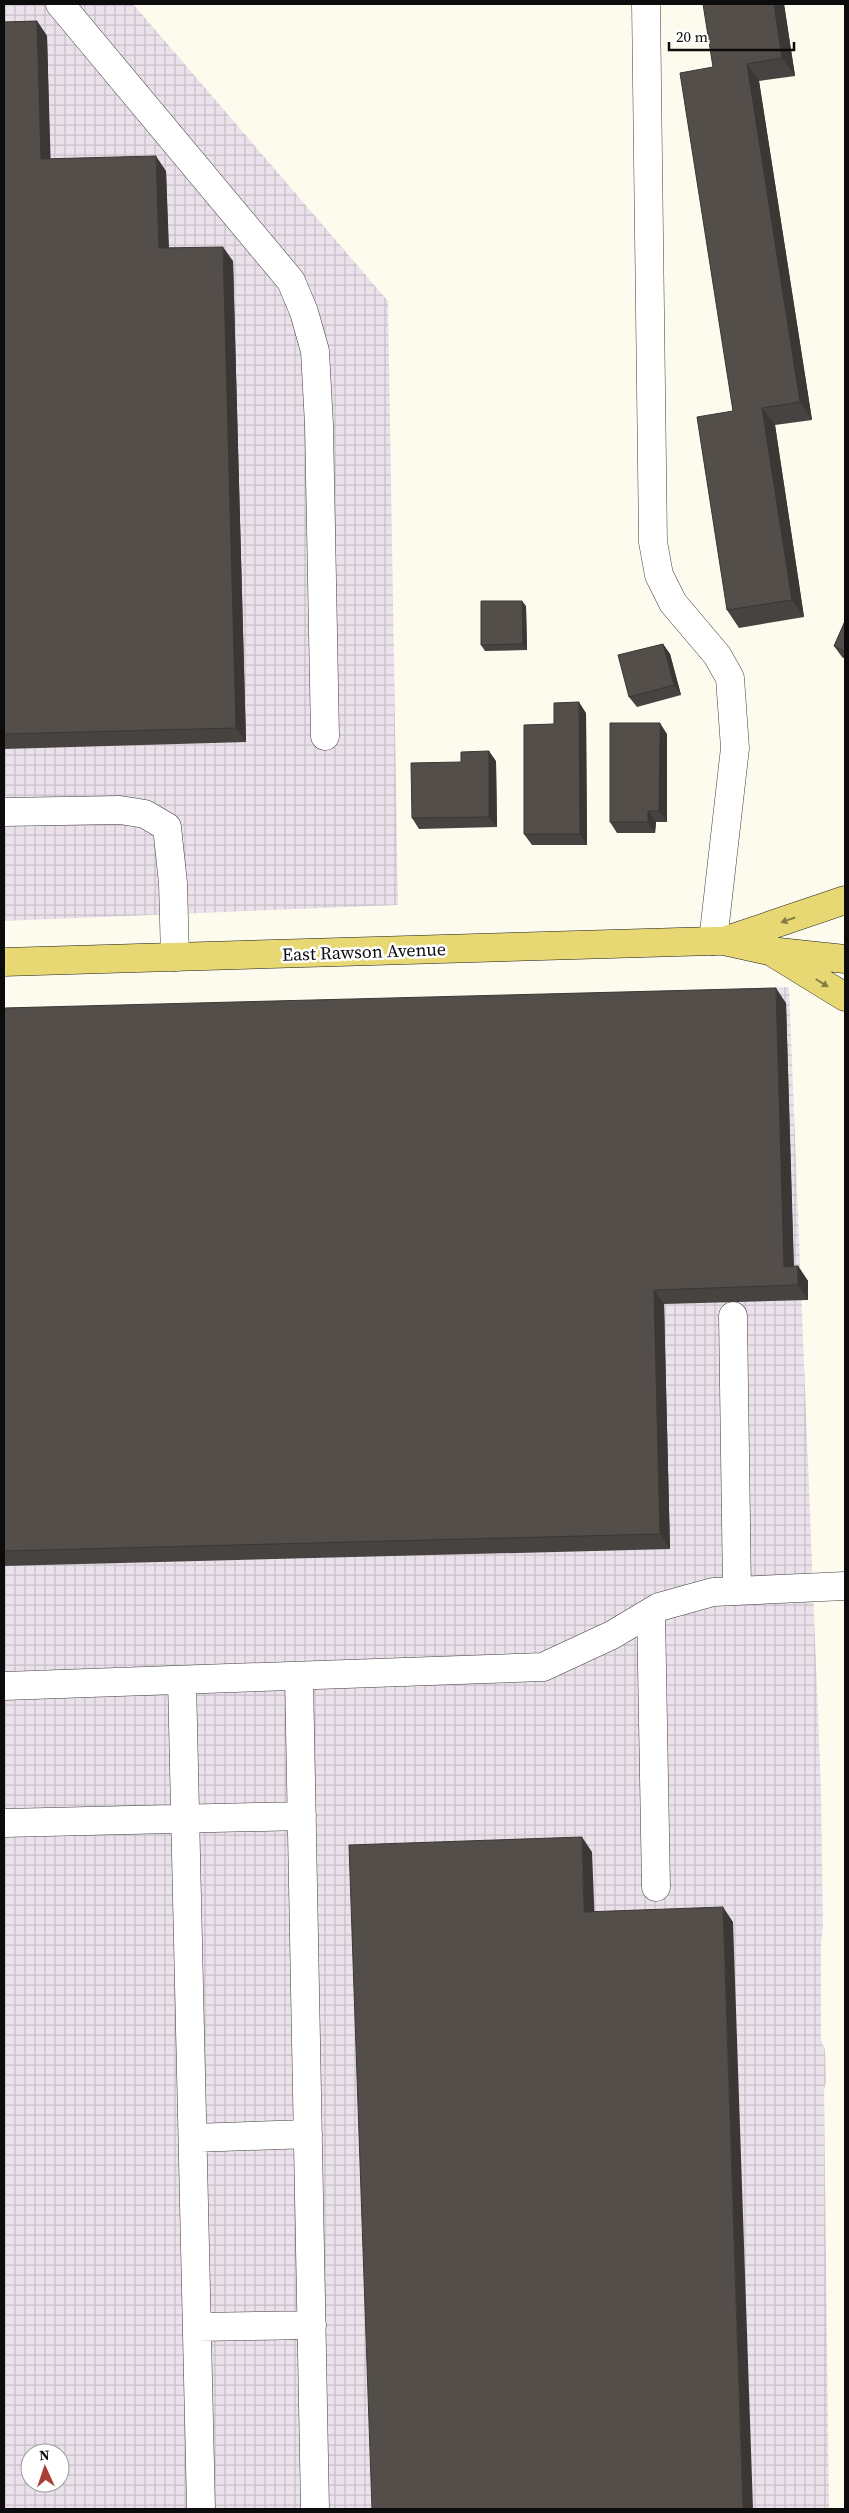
<svg xmlns="http://www.w3.org/2000/svg" width="849" height="2513" font-family="'Source Serif 4',serif">
	<style>
		.industrial { fill: url(#industrial-grid); fill-rule: evenodd }
		.lines { fill: none; stroke-linecap: round; stroke-linejoin: round }
		.minor-casing { stroke: #3f3f3f; stroke-width: 29 }
		.major-casing { stroke: #1d1d1d; stroke-width: 29 }
		.minor { stroke: #fff; stroke-width: 28 }
		.major { stroke: #e7d873; stroke-width: 28 }
		.wall { fill: #474340 }
		.shaded-wall { fill: #3a3734 }
		.building { fill: #534e4a; stroke: #3a3734 }
		.oneway { fill: #847c45 }
		.labels { text-anchor: middle; stroke-width: 5; stroke-linejoin: round; paint-order: stroke }
		.street-label { font-size: 18px; fill: #0c0c0c; stroke: #fff }
	</style>
	<defs>
		<pattern id="industrial-grid" width="8" height="8" patternUnits="userSpaceOnUse" patternTransform="scale(1.25)"><rect width="8" height="8" fill="#eae1ea"/><path d="M0 4h8M4 0v8" fill="none" stroke="#c8c0c8"/></pattern>
	</defs>
	<rect width="100%" height="100%" fill="#fdfbed"/>
	<!-- industrial -->
	<path class="industrial" d="M 4,4 L 133,4 L 388,301 L 398,905 L 4,921 Z
		M 789,987 L 821,1790 L 823,1928 L 821,1943 L 821,2040 L 825,2050 L 826,2082 L 824,2090 L 829,2509 L 4,2509 L 4,1009 ZM 30,2453 L 60,2453 L 60,2483 L 30,2483 Z"/>
	<g class="lines">
		<defs>
			<path id="minor" d="M 60,4 L 291,281 L 304,312 L 315,351 L 319,425 L 325,736
				M 646,4 L 653,542 L 659,575 L 673,603 L 717,655 L 730,678 L 735,748 L 713,941
				M 4,812 L 120,810 L 145,814 L 167,827 L 173,883 L 175,957
				M 733,1316 L 737,1591
				M 651,1612 L 656,1887
				M 299,1677 L 315,2509
				M 182,1680 L 201,2509
				M 4,1686 L 543,1667 L 612,1635 L 659,1607 L 713,1592 L 845,1586
				M 4,1823 L 302,1816
				M 193,2138 L 308,2134
				M 197,2327 L 312,2325"/>
			<path id="major" d="M 724,941 L 845,900
				M 775,954 L 845,997
				M 4,962 L 713,941 L 724,941 L 769,951 L 845,959"/>
		</defs>
		<!-- minor casing -->
		<use href="#minor" class="minor-casing"/>
		<!-- major casing -->
		<use href="#major" class="major-casing"/>
		<!-- minor -->
		<use href="#minor" class="minor"/>
		<!-- major -->
		<use href="#major" class="major"/>
	</g>
	<!-- wall -->
	<path class="wall" d="M 784,4 L 795,76 L 759,81 L 812,420 L 775,425 L 804,617 L 739,628 L 727,610 L 733,411 L 713,67 Z
		M 37,21 L 47,36 L 50,159 L 166,171 L 169,248 L 233,261 L 246,742 L 4,749 L 4,22 Z
		M 526,606 L 527,650 L 485,651 L 481,645 Z
		M 845,621 L 845,659 L 842,657 L 834,646 Z
		M 663,644 L 670,654 L 681,695 L 637,707 L 629,697 Z
		M 586,713 L 587,845 L 532,845 L 524,834 L 554,724 Z
		M 667,734 L 667,822 L 656,822 L 655,833 L 617,833 L 610,822 Z
		M 496,761 L 497,827 L 419,829 L 412,818 Z
		M 786,1003 L 794,1266 L 798,1266 L 808,1281 L 808,1300 L 664,1304 L 670,1549 L 4,1566 L 4,1008 Z"/>
	<!-- shaded-wall -->
	<path class="shaded-wall" d="M 774,4 L 784,4 L 795,76 L 782,58 Z
		M 37,21 L 47,36 L 51,174 L 41,159 Z
		M 747,64 L 759,81 L 812,420 L 800,402 Z
		M 156,156 L 166,171 L 169,262 L 159,248 Z
		M 223,247 L 233,261 L 246,742 L 236,728 Z
		M 762,408 L 775,425 L 804,617 L 792,600 Z
		M 522,601 L 526,606 L 527,650 L 523,644 Z
		M 663,644 L 670,654 L 681,695 L 674,685 Z
		M 579,702 L 586,713 L 587,845 L 580,834 Z
		M 660,723 L 667,734 L 667,822 L 659,811 Z
		M 489,751 L 496,761 L 497,827 L 489,817 Z
		M 648,811 L 656,822 L 655,833 L 648,822 Z
		M 776,988 L 786,1003 L 794,1281 L 784,1267 Z
		M 798,1266 L 808,1281 L 808,1300 L 798,1285 Z
		M 654,1290 L 664,1304 L 670,1549 L 660,1534 Z
		M 582,1837 L 592,1852 L 595,1927 L 584,1912 Z
		M 723,1907 L 733,1922 L 753,2509 L 743,2509 Z"/>
	<!-- building -->
	<path class="building" d="M 703,4 L 774,4 L 782,58 L 747,64 L 800,402 L 762,408 L 792,600 L 727,610 L 697,417 L 733,411 L 680,73 L 713,67 Z
		M 37,21 L 41,159 L 156,156 L 159,248 L 223,247 L 236,728 L 4,734 L 4,22 Z
		M 481,601 L 522,601 L 523,644 L 481,645 Z
		M 845,621 L 845,651 L 834,646 Z
		M 663,644 L 674,685 L 629,697 L 618,655 Z
		M 579,702 L 580,834 L 524,834 L 524,725 L 554,724 L 554,703 Z
		M 610,723 L 660,723 L 659,811 L 648,811 L 648,822 L 610,822 Z
		M 489,751 L 489,817 L 412,818 L 411,763 L 461,762 L 461,752 Z
		M 776,988 L 784,1267 L 798,1266 L 798,1285 L 654,1290 L 660,1534 L 4,1551 L 4,1008 Z
		M 582,1837 L 584,1912 L 723,1907 L 743,2509 L 372,2509 L 349,1845 Z"/>
	<!-- one-way arrows -->
	<defs><path id="oneway-solid" d="M-6-.8H1V-3.2L6.5 0L1 3.2V.8H-6Z" transform="scale(1.25)"/></defs>
	<g class="oneway">
		<use href="#oneway-solid" transform="translate(788 920) rotate(161)"/>
		<use href="#oneway-solid" transform="translate(822 983) rotate(32)"/>
	</g>
	<g class="labels">
		<!-- street labels -->
		<g class="street-label">
			<text transform="translate(364 952) rotate(-2)" y="6">East Rawson Avenue</text>
		</g>
	</g>
	<!-- border -->
	<rect width="849" height="2513" fill="none" stroke="#0c0c0c" stroke-width="10"/>
	<!-- north arrow -->
	<g transform="translate(45 2468) rotate(357)"><circle r="24" fill="#ffffff" stroke="#9e9e9e"/>
	<path d="M0-4L9 19L0 12L-9 19Z" fill="#aa3e36"/>
	<text y="-8" font-size="14" font-weight="bold" text-anchor="middle" fill="#0c0c0c">N</text>
	</g>
	<!-- scale -->
	<path d="M669 42v8h125v-8" fill="none" stroke="#0c0c0c" stroke-width="2.5"/>
	<text x="676" y="42" font-size="15" fill="#0c0c0c" stroke="#ffffff" stroke-width="4" paint-order="stroke">20 m</text>
</svg>
